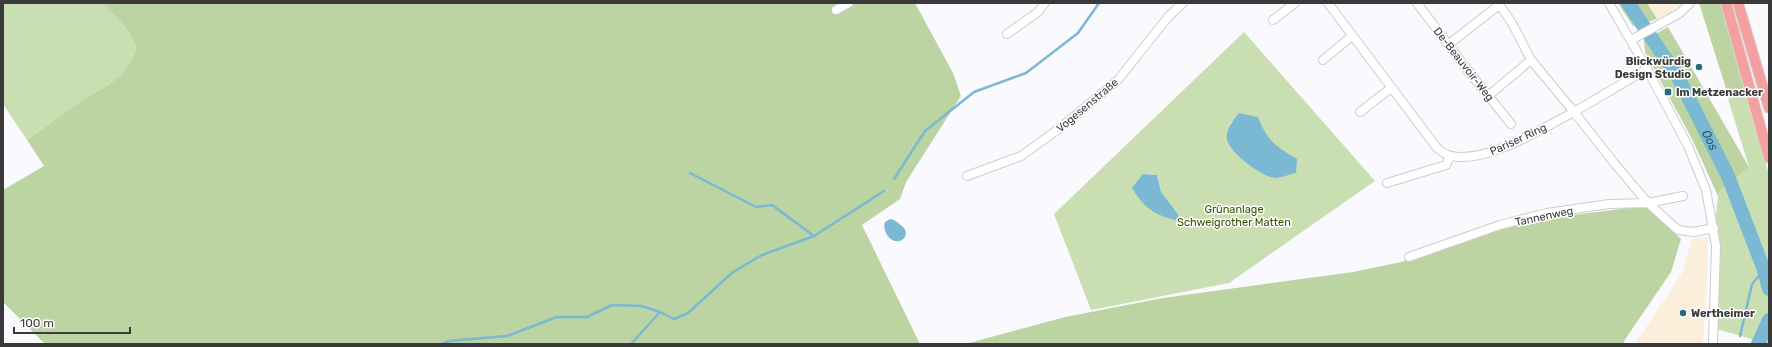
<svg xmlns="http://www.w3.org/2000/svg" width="1772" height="347" font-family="Rubik,sans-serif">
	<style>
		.commercial { fill: #fbefdb }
		.green { fill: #c9dfb2; fill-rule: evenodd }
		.forest { fill: #bbd4a1 }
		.water { fill: #7ab8d3 }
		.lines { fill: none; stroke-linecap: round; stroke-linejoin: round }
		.stream { stroke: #7ab8d3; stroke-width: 2.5 }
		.river { stroke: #7ab8d3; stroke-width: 14 }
		.minor-casing { stroke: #ccccd0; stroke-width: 10 }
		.major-casing { stroke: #d8d8d8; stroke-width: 12 }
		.minor { stroke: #fff; stroke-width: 8 }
		.major { stroke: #f5a0a0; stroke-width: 10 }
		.poi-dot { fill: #266b7b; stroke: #fff; stroke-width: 1.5 }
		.labels { text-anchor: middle; stroke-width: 3; stroke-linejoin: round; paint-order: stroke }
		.poi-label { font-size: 11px; font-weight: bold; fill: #3a3a3b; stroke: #fff; text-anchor: start }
		.street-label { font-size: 11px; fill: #3a3a3b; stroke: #fff }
		.park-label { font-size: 11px; fill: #365102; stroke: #fff }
		.water-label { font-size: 12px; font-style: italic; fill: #235569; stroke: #fff }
	</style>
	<rect width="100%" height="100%" fill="#fafafe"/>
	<!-- commercial -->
	<path class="commercial" d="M 1647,3 L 1683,3 L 1673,11 L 1657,19 Z
		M 1708,237 L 1707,281 L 1703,344 L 1635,344 L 1682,273 L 1692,239 Z"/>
	<!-- green -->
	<path class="green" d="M 3,3 L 101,3 C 117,17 128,28 137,48 C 123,85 99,87 70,109 C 55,119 42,130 27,140 L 3,104 Z
		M 1244,32 L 1375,181 L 1229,283 L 1091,310 L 1054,214 ZM 1239,113 L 1257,117 C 1266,139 1276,148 1297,159 L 1230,124 ZM 1143,174 L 1157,175 L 1161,192 Z
		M 1746,91 L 1769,175 L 1769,344 L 1713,328 L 1714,228 L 1718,198 L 1717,194 L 1749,167 L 1728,99 Z"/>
	<!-- forest -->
	<path class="forest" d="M 101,3 L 915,3 L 953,73 L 961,96 L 906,182 L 900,199 L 862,225 L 920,344 L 45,344 L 3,302 L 3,190 L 44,166 L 27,140 C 42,130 55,119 70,109 C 99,87 123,85 137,48 C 128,28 117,17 101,3 Z
		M 1618,3 L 1647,3 L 1657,19 L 1633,26 Z
		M 1699,3 L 1722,3 L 1746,91 L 1729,98 Z
		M 1668,27 L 1749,167 L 1717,194 L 1693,141 L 1645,52 L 1644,40 Z
		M 1645,206 L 1681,239 L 1671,272 L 1624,341 L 1625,344 L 965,344 L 1065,317 L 1163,298 L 1353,272 L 1401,262 L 1503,229 L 1541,219 Z"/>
	<!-- water -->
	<path class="water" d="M 1239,113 L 1258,117 C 1266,139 1277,148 1297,159 L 1296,173 C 1290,174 1281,178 1275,178 C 1262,177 1230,153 1227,140 C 1225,130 1233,120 1239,113 Z
		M 1143,174 L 1157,175 L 1161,192 L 1177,213 L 1182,222 C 1156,215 1146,211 1132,188 Z
		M 890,219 C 896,220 898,223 903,227 C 908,231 906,240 899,241 C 889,243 882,230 885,222 Z"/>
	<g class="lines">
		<!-- stream -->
		<path class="stream" d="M 690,173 L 756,207 L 772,205 L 814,236
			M 894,179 L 925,131 L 974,92 L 1026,73 L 1078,33 L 1099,3
			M 1740,336 L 1752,284 L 1764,270
			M 442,344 L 449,341 L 507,336 L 557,317 L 587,317 L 612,305 L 642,306 L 660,312 L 674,319 L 688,313 L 733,272 L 762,255 L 814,236 L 884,191
			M 631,344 L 660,312"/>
		<!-- river -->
		<g class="river">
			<path id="s1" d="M 1628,3 L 1678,77 L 1728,176 L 1764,270 L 1769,289"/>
			<path d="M 1758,344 L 1769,320"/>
		</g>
		<defs>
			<path id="minor" d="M 1328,3 L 1437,148 C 1441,151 1446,155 1451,156 C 1490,163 1540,129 1574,112 L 1531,60 L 1512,23 L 1498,3
				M 1417,3 L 1466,68 L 1511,124
				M 1609,3 L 1647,69 L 1688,146 L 1706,190 L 1716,246 L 1713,344
				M 836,10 L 849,3
				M 1273,20 L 1295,3
				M 1007,34 L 1038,12 L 1045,3
				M 1631,40 L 1680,13 L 1690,3
				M 1449,44 L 1499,5
				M 1323,60 L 1352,36
				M 1647,69 L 1574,112 L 1615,164 L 1648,203 L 1678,230 L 1694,232 L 1714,228
				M 1488,96 L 1531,60
				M 1360,112 L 1391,88
				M 967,176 L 1021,156 L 1060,128 L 1118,80 L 1168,17 L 1183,3
				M 1387,183 L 1446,165 L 1450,156
				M 1409,257 L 1500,225 L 1547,213 L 1609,204 L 1648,203 L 1683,196"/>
			<path id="major" d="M 1726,3 L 1769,158
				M 1738,3 L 1769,108"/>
		</defs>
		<!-- minor casing -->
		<use href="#minor" class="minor-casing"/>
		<!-- major casing -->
		<use href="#major" class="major-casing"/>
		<!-- minor -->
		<use href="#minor" class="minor"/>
		<!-- major -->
		<use href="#major" class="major"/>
	</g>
	<!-- markers -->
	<g class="poi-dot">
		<circle cx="1699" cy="67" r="4"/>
		<rect x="1664" y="88" width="8" height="8" rx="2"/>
		<circle cx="1683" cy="313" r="4"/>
	</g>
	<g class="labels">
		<!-- poi labels -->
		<g class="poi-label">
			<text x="1691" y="65" text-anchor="end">Blickwürdig<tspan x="1691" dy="13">Design Studio</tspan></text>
			<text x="1676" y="96">Im Metzenacker</text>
			<text x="1691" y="317">Wertheimer</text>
		</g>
		<!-- street labels -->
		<g class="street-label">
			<text transform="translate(1464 64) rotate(52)" y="4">De-Beauvoir-Weg</text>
			<text transform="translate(1087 105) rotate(-40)" y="4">Vogesenstraße</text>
			<text transform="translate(1518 139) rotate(-25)" y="4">Pariser Ring</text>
			<text transform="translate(1544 216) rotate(-12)" y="4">Tannenweg</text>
		</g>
		<!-- park labels -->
		<g class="park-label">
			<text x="1234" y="213">Grünanlage<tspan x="1234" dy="13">Schweigrother Matten</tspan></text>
		</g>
		<!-- water labels -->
		<g class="water-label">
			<text dy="4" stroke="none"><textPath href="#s1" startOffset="160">Oos</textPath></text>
		</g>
	</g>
	<!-- border -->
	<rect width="1772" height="347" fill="none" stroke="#3a3a3b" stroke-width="8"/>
	<!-- scale -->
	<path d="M14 327v6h116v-6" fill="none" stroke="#3a3a3b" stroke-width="2"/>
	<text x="20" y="327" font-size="12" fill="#3a3a3b" stroke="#ffffff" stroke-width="3" paint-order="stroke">100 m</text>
</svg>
